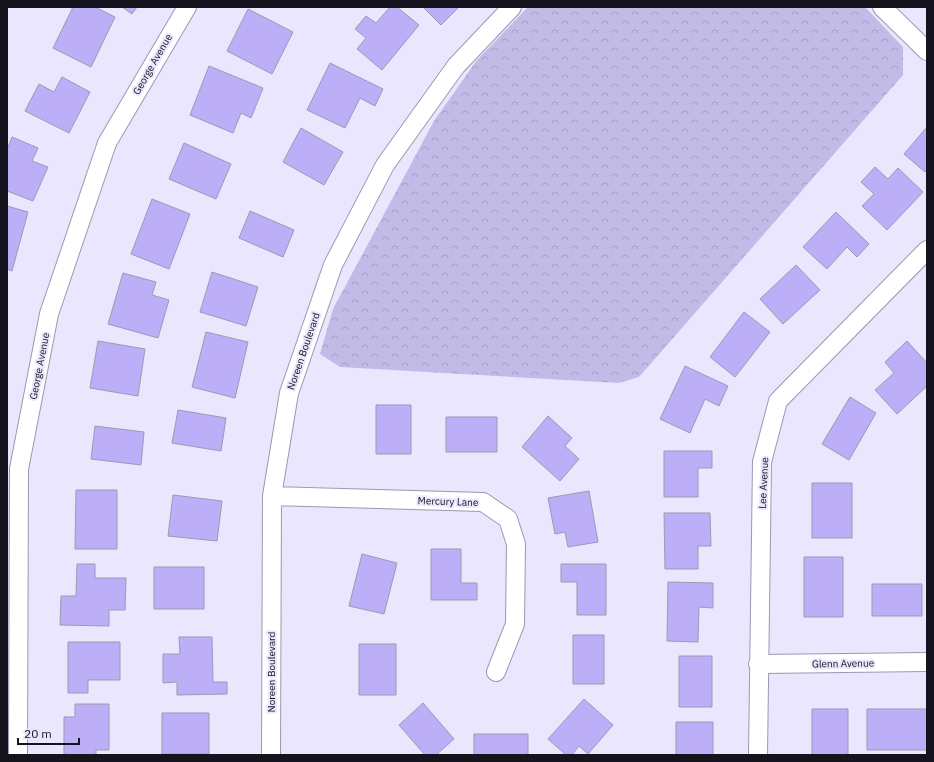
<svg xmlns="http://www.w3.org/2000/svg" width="934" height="762" font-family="'IBM Plex Sans',sans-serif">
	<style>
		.forest { fill: url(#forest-crowns) }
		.building { fill: #bcaff7; stroke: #9d99b3 }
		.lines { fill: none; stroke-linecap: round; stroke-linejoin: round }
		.minor-casing { stroke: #9c98b2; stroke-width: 20 }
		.minor { stroke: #fff; stroke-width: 18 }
		.labels { text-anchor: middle; stroke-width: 4; stroke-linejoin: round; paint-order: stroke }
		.street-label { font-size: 10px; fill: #15131d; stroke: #e9e6fd }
	</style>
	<defs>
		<pattern id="forest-crowns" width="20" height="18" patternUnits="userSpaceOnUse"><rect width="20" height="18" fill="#c2bbe8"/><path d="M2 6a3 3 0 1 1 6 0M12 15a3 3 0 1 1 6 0" fill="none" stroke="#a6a0c7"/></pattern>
	</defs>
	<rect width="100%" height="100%" fill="#e9e6fd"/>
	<!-- forest -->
	<path class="forest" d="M 528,7 L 865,7 L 903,47 L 903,75 L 639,377 L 619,383 L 340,367 L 320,354 L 333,309 L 434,121 L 477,60 Z"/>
	<!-- building -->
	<path class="building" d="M 73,7 L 95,7 L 115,17 L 91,67 L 53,48 Z
		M 122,7 L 137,7 L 132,14 Z
		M 390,7 L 397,7 L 419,25 L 382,70 L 357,49 L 366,38 L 355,29 L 366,16 L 376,23 Z
		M 423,7 L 459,7 L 441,25 Z
		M 248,9 L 293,32 L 272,74 L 227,51 Z
		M 330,63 L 383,89 L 375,106 L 360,98 L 345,128 L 307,110 Z
		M 209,66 L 263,88 L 251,118 L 241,113 L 233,133 L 190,115 Z
		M 62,77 L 90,92 L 69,133 L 25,111 L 39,84 L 54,92 Z
		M 927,127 L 927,169 L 925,172 L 904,154 Z
		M 301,128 L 343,152 L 324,185 L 283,162 Z
		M 12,137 L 38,148 L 32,161 L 48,167 L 33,201 L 7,191 L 7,150 Z
		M 184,143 L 231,164 L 216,199 L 169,179 Z
		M 875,167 L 888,179 L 898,168 L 923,192 L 887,230 L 862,206 L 874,194 L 861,182 Z
		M 152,199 L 190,214 L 169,269 L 131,254 Z
		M 7,206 L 28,212 L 12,271 L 7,269 Z
		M 250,211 L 294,230 L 283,257 L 239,238 Z
		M 836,212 L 869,244 L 857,257 L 847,247 L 827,269 L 803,247 Z
		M 796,265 L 820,290 L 783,324 L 760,299 Z
		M 212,272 L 258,287 L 246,326 L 200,312 Z
		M 123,273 L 156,282 L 152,295 L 169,300 L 158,338 L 108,324 Z
		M 744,312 L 770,332 L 735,377 L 710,357 Z
		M 206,332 L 248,342 L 235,398 L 192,387 Z
		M 98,341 L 145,349 L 138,396 L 90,388 Z
		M 907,341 L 927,363 L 927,386 L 897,414 L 875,390 L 894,373 L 885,362 Z
		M 685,366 L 728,386 L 719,406 L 705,399 L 690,433 L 660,419 Z
		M 850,397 L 876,413 L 849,460 L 822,444 Z
		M 376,405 L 411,405 L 411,454 L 376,454 Z
		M 178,410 L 226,418 L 221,451 L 172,443 Z
		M 548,416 L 572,438 L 565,446 L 579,459 L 560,481 L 522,447 Z
		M 446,417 L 497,417 L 497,452 L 446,452 Z
		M 95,426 L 144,432 L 141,465 L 91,459 Z
		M 664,451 L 712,451 L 712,468 L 698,468 L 698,497 L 664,497 Z
		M 812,483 L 852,483 L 852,538 L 812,538 Z
		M 76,490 L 117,490 L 117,549 L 75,549 Z
		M 589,491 L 598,542 L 568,547 L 565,532 L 555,534 L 548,498 Z
		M 173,495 L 222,501 L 217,541 L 168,536 Z
		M 664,513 L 710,513 L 711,546 L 698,546 L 698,569 L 665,569 Z
		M 431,549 L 461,549 L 461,583 L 477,583 L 477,600 L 431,600 Z
		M 362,554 L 397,563 L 384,614 L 349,606 Z
		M 804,557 L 843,557 L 843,617 L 804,617 Z
		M 77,564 L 95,564 L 95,578 L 126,578 L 125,610 L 109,610 L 109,626 L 60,625 L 61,596 L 76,596 Z
		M 561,564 L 606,564 L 606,615 L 577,615 L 577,582 L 561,582 Z
		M 154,567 L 204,567 L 204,609 L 154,609 Z
		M 668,582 L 713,583 L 713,608 L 699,607 L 698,642 L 667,641 Z
		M 872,584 L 922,584 L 922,616 L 872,616 Z
		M 573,635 L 604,635 L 604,684 L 573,684 Z
		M 179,637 L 212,637 L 213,682 L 227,682 L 227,694 L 177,695 L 177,682 L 163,683 L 163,654 L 180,654 Z
		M 68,642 L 120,642 L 120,680 L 88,680 L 88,693 L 68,693 Z
		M 359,644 L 396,644 L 396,695 L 359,695 Z
		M 679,656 L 712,656 L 712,707 L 679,707 Z
		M 584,699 L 613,725 L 588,754 L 579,746 L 572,755 L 566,755 L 548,739 Z
		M 423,703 L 454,739 L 436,755 L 425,755 L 399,725 Z
		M 75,704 L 109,704 L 109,750 L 96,750 L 96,755 L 64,755 L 64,717 L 75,717 Z
		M 812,709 L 848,709 L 848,755 L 812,755 Z
		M 867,709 L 927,709 L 927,750 L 867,750 Z
		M 162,713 L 209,713 L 209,754 L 162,754 Z
		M 676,722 L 713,722 L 713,755 L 676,755 Z
		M 474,734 L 528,734 L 528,755 L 474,755 Z"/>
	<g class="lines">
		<defs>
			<path id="minor" d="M 882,7 L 927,51
				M 272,496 L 483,502 L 508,519 L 516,544 L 515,624 L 496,672
				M 758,664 L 927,662
				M 18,755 L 19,469 L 49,314 L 107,143 L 187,7
				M 271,755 L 272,496 L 289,393 L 333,265 L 385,165 L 456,66 L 512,7
				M 758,755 L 762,462 L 778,401 L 927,250"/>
		</defs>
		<!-- minor casing -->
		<use href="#minor" class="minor-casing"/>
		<!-- minor -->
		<use href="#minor" class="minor"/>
	</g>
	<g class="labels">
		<!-- street labels -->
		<g class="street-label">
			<text transform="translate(152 64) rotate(-60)" y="4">George Avenue</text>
			<text transform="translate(303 351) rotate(-71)" y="4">Noreen Boulevard</text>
			<text transform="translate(39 366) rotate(-79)" y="4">George Avenue</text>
			<text transform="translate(763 483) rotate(-87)" y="4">Lee Avenue</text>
			<text transform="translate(448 501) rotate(2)" y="4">Mercury Lane</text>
			<text transform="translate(843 663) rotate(-1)" y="4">Glenn Avenue</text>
			<text transform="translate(271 672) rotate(-90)" y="4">Noreen Boulevard</text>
		</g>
	</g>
	<!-- border -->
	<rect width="934" height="762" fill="none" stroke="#15131d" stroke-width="16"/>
	<!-- scale -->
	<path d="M18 738v6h61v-6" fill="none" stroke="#15131d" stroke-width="2"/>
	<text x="24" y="738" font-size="12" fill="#15131d" stroke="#e9e6fd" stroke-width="3" paint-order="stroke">20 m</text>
</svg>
